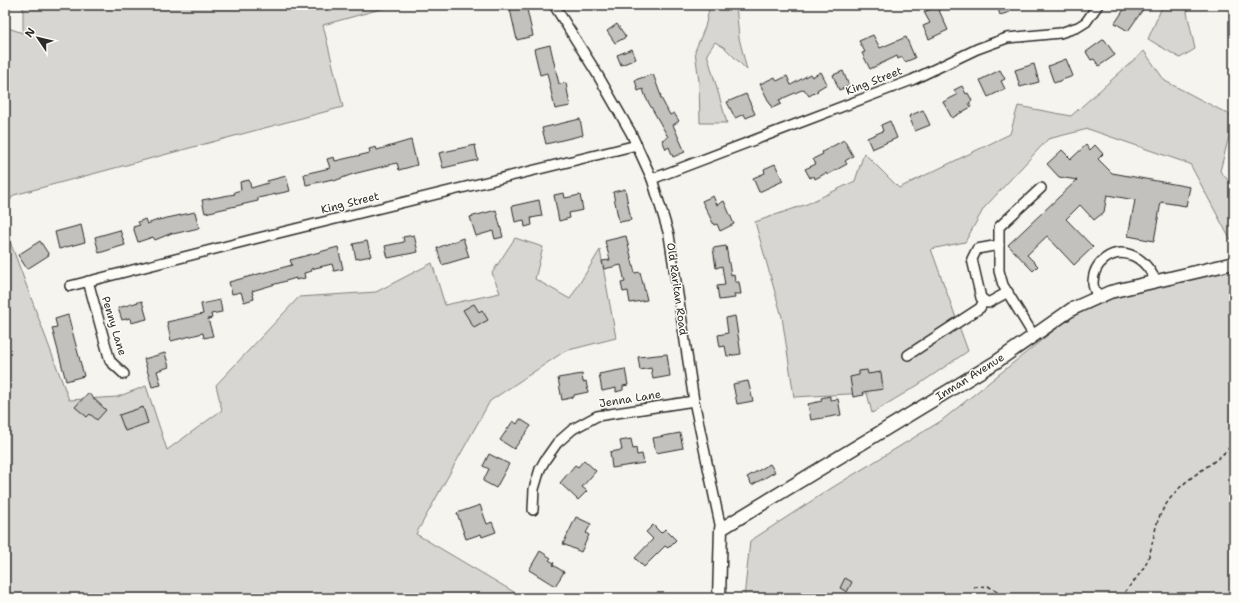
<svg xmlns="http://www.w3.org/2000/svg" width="1239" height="603" viewBox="0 0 1239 603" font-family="'Shantell Sans',sans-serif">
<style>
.green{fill:#d7d6d2;stroke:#81807e}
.building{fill:#c2c1be;stroke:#2b2b2b}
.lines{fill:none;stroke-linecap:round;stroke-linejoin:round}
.minor-casing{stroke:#2b2b2b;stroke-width:12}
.major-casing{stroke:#2b2b2b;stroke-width:15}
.path{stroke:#2b2b2b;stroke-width:1.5;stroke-dasharray:4 3;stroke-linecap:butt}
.minor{stroke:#fdfcf7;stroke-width:9}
.major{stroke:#fdfcf7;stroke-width:12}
.labels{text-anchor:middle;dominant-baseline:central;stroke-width:3;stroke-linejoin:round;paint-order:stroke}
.street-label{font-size:11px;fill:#2b2b2b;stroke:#fdfcf7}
</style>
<rect width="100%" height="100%" fill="#f5f4ef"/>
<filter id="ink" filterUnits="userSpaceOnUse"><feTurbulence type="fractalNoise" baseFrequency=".025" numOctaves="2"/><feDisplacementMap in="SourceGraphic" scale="8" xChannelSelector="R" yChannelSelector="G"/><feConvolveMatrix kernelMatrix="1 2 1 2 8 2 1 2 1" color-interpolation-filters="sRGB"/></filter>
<g filter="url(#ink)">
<!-- green -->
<g class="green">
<polygon points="23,5 108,5 112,6 112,5 395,5 323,25 343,107 14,195 5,207 5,27 23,33"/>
<polygon points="710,5 736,5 739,38 747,70 725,48 715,42 707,54 727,123 700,123 699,82 695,51 705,27"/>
<polygon points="1163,5 1189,5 1187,12 1195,49 1180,58 1148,39"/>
<polygon points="1144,51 1165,81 1234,117 1220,171 1234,187 1234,238 1230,239 1190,164 1088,129 1048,139 984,208 965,242 931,249 968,351 918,385 872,413 867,393 794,397 782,317 755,222 807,204 855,181 864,153 899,188 1010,134 1018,106 1071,116"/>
<polygon points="5,228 69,400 117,397 146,386 167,450 222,410 216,385 299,297 376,292 432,263 445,305 500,293 492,273 515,238 543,247 535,279 570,299 600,250 616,338 565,351 490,401 416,534 524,598 5,598"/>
<polygon points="1234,268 1234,598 744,598 750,541 830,489 941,421 1069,318 1113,298"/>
</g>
<!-- building -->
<g class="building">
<polygon points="509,5 526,5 533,36 517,40"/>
<polygon points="997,5 1008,5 1010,12 1000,15"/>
<polygon points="1127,5 1139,5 1144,8 1128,31 1115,23"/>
<polygon points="937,6 948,30 929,39 923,26 930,23 924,12"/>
<polygon points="617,24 626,37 615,43 607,31"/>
<polygon points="873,35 880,48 906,37 915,58 905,62 902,57 898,59 897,56 870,69 862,53 865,52 859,41"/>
<polygon points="1104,39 1115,55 1099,66 1094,59 1091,60 1086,52"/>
<polygon points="550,45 559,84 566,83 570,106 555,109 547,73 540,75 534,49"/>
<polygon points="632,49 636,59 621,65 617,55"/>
<polygon points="1066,59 1073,76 1054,83 1048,66"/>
<polygon points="1034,64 1039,82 1020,87 1015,70"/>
<polygon points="1000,70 1005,79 1001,81 1005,89 988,97 980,80"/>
<polygon points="843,71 849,86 839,90 833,75"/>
<polygon points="821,72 827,84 817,90 818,91 809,96 804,89 779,100 781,104 772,108 760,84 775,77 777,81 787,76 791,85 810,74 812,77"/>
<polygon points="653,74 661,96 660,96 670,115 674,113 679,121 673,125 685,152 673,157 669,147 666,149 662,140 668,137 646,98 643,89 638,91 635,80"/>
<polygon points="962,86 966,94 968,93 972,101 969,103 971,107 952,118 943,102 957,95 954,90"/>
<polygon points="746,94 755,114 746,118 744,114 735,118 727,102"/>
<polygon points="923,110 930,125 915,131 909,116"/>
<polygon points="580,119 583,135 546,144 542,128"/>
<polygon points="890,121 897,138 872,149 867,138 883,131 881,125"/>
<polygon points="411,140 417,165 399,170 397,163 353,174 334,181 333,179 306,185 304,174 330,168 327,159 334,157 335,161 370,153 369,149 376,147 377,150"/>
<polygon points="844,140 853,156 845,161 847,164 827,175 826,173 815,179 814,176 810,178 805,169 816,164 813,159 823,154 822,152"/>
<polygon points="475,145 478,160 443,168 439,153"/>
<polygon points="1086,145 1090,150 1095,145 1103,154 1098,159 1112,173 1190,187 1186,206 1161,202 1154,241 1128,236 1135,200 1107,195 1104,212 1094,220 1080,205 1066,219 1093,247 1074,265 1047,236 1027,255 1038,266 1033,271 1008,245 1077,180 1059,177 1047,164 1062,150 1071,159"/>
<polygon points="775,164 783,181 759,192 753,178 765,173 764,169"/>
<polygon points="286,176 290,191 258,198 258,201 205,213 202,200 235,194 234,192 241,190 240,182 249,180 251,188 268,183 267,181"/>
<polygon points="625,189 631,220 619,222 613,192"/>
<polygon points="564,193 565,198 580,195 583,210 569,213 570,218 559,221 554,195"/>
<polygon points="713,196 717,205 724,201 734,224 720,231 717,224 714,225 702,201"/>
<polygon points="539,200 542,216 531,218 532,225 525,227 524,220 515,222 512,206"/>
<polygon points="496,210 503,237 495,239 493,231 476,236 470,217"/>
<polygon points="195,212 199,228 173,234 172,233 155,240 153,237 138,242 133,227 140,225 138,222 145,219 147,224 158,220"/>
<polygon points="81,225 85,242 59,249 55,232"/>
<polygon points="120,230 125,245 99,253 95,237"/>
<polygon points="414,235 418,252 388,258 385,246 404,242 403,237"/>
<polygon points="626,236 635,273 640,272 647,300 630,303 628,291 623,292 621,283 625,282 621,265 604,269 602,261 610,260 605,241"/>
<polygon points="463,238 469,257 442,265 437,248"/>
<polygon points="40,241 49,255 27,269 18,255"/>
<polygon points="367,241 371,256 356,259 353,244"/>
<polygon points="726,246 731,275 734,274 735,282 739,282 741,294 734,294 735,298 719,300 717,286 725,285 722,266 716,268 713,248"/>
<polygon points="338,247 343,269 334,271 332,264 311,269 312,271 304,273 305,278 296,280 296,278 252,291 254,299 244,302 241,292 232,294 229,282 292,265 290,260"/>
<polygon points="220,300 222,312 211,314 212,318 208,319 213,336 204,338 203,333 171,341 167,322 203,314 201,304"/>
<polygon points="142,301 147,319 131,323 130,318 122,320 118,308"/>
<polygon points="474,304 479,312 482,310 488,320 474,328 463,310"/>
<polygon points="68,315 84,376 66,381 52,328 57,327 55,319"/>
<polygon points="735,316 741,354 727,356 725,346 720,347 718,335 728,333 726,318"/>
<polygon points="165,353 169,367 157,371 161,385 152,387 144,359"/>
<polygon points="667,354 670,376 653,379 651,368 640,370 638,357"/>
<polygon points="625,369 628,385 623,386 623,390 616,392 616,388 602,391 599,374"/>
<polygon points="867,370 868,374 881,372 883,389 863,392 864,395 853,397 850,377 859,375 859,371"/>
<polygon points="582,374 583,382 586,381 588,392 574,395 574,397 562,400 558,378"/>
<polygon points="748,381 753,401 737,404 733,384"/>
<polygon points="88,393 106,410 97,420 90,414 87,417 75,407"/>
<polygon points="830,396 830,400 838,399 841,415 811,420 808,404 822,401 821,398"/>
<polygon points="143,407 148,423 125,431 119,415"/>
<polygon points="520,419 531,426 514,449 500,440 513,421 517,424"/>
<polygon points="680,433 683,448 656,453 653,438"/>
<polygon points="631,439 633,449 636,448 637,455 642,454 644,463 612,468 610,452 622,450 620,441"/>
<polygon points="489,454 509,464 496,488 483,481 489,469 483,466"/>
<polygon points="584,460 596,471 582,487 587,491 578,500 560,483 575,465 578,467"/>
<polygon points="770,464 775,472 752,485 747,477"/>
<polygon points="480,505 487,524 492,522 496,532 482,537 481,534 466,539 457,513"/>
<polygon points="576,517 591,524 586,533 589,535 581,552 563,544"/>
<polygon points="653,525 661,533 665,529 676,540 668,548 665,546 644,567 635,558 653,539 646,532"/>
<polygon points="540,551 551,558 549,560 554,563 553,565 564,572 555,586 529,570"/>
<polygon points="845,578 852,582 847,592 840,588"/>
</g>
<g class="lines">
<!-- minor casing -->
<g class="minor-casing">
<g id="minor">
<polyline points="554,5 596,72 631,133 652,179 669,235 694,401 721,529"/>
<polyline points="652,179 912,80 977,49 1007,38 1060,33 1078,27 1086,22 1098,5"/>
<polyline points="999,245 977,249 972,259 981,298 988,303 1008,292"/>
<polyline points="88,281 110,361 124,374"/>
<polyline points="70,286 254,239 637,145"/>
<path d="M1098 298C1096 293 1093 288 1093 283 1093 263 1112 248 1131 255 1143 259 1151 271 1156 281"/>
<polyline points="1034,336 1003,285 999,271 999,227 1041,188"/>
<polyline points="908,355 980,308 984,301"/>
<polyline points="533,510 534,489 540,469 545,460 557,443 573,429 597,416 694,401"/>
</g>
</g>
<!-- major casing -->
<g class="major-casing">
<polyline id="major" points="719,598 721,529 996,362 1072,309 1110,292 1234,263"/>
</g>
<!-- path -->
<g class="path">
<polyline points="974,587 988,586 1001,594 1004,598"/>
<path d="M1120 598C1129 586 1141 575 1147 561 1151 552 1152 542 1155 532 1157 518 1165 504 1174 494 1191 473 1218 464 1234 442"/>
</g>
<!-- minor -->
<use href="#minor" class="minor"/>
<!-- major -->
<use href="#major" class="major"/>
</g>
</g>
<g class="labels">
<!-- street labels -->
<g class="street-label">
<text transform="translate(874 81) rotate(-21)">King Street</text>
<text transform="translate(350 203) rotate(-14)">King Street</text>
<text transform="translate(677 289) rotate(82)">Old Raritan Road</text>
<text transform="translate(114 326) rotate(73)">Penny Lane</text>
<text transform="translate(970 377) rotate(-32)">Inman Avenue</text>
<text transform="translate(630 399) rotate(-9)">Jenna Lane</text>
</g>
</g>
<!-- margin -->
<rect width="1239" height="603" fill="none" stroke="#fdfcf7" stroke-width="20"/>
<rect x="10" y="10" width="1219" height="583" fill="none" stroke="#2b2b2b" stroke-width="1.5" filter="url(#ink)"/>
<!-- north arrow -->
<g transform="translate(38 38) rotate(305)" stroke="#fdfcf7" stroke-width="3" paint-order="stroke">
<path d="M0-3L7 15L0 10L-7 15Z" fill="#2b2b2b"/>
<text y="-6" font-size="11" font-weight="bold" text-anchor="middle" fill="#2b2b2b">N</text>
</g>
</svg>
